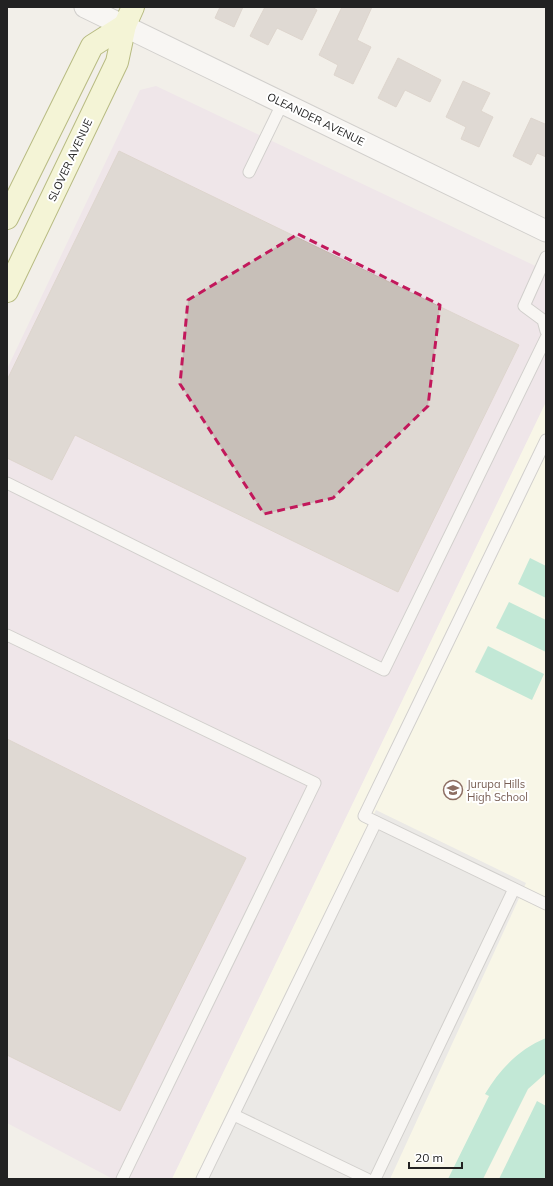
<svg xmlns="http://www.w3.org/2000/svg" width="553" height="1186" viewBox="0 0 553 1186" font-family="Mulish,sans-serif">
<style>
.industrial{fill:#ebdbe8}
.education{fill:#ffffe5}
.pitch{fill:#88e0be}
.parking{fill:#e2e2e2}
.building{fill:#c7bfb8;stroke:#c4b6ab}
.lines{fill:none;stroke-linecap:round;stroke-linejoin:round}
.service-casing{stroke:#a9a9a9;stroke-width:13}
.minor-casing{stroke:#a9a9a9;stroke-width:23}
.secondary-casing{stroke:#707d05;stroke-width:24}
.service{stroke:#fff;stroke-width:11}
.minor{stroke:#fff;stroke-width:21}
.secondary{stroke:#f7fabf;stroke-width:22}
.marked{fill:none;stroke:#c2185b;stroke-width:3;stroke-dasharray:8 5;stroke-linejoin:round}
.labels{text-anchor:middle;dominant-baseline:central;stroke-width:4;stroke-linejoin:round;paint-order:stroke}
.street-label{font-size:11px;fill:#222;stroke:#fff}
.education-label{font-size:11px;fill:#785e54;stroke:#fff;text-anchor:start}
</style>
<rect width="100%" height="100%" fill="#f2efe9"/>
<!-- industrial -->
<polygon class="industrial" points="156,86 546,271 546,402 172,1179 113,1179 7,1123 7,369 140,90"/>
<!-- education -->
<polygon class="education" points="546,402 546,1179 172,1179"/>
<!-- pitch -->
<g class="pitch">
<polygon points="530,558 546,566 546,598 518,584"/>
<polygon points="509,602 546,620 546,652 496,628"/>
<polygon points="488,646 544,674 532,700 475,672"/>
<path d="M546 1038V1073L528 1089 483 1179H448L489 1096 485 1094C500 1069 519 1049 546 1038Z"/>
<polygon points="537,1101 546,1106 546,1179 499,1179"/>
</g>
<!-- parking -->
<polygon class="parking" points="376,810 526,883 390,1179 195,1179"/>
<!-- building -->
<g class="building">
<polygon points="220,7 243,7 234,27 215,18"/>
<polygon points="265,7 312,7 317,10 302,40 277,28 268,45 250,36"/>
<polygon points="342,7 372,7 357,40 371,47 353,84 334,75 338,65 319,55"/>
<polygon points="398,58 441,80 430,102 405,90 396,107 378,98"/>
<polygon points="463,81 490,93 481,111 493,117 479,147 461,139 466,127 446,117"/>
<polygon points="531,118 545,124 546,123 546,157 537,153 531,165 513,156"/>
<polygon points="119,151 519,345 398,592 75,435 52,480 7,458 7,380"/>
<polygon points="7,739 246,858 120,1111 7,1055"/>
</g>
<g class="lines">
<!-- service casing -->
<g class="service-casing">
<g id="service">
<polyline points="249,172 283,102"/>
<polyline points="546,257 524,306 543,320 546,331"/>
<polyline points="546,440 364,816 546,904"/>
<polyline points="7,483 384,670 546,338"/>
<polyline points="7,635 315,783 122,1179"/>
<polyline points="234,1115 367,1179"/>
<polyline points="202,1179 376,822"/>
<polyline points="375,1179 514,889"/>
</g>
</g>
<!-- minor casing -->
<g class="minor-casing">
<polyline id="minor" points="85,7 546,231"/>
</g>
<!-- secondary casing -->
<g class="secondary-casing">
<g id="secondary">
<polyline points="7,218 92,46 125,25"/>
<polyline points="7,291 117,62 125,25 133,7"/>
</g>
</g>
<!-- service -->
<use href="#service" class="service"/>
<!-- minor -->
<use href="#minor" class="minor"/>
<!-- secondary -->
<use href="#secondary" class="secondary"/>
</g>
<!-- marked area -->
<path d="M0 0H553V1186H0ZM298 234 440 305 428 406 333 498 264 514 180 384 188 300Z" fill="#f2efe9" fill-opacity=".55" fill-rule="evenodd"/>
<path class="marked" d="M298 234 440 305 428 406 333 498 264 514 180 384 188 300Z"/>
<!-- icons -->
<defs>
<g id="school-ring" transform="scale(1)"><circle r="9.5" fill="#fff" stroke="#8d6e63" stroke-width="1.5"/><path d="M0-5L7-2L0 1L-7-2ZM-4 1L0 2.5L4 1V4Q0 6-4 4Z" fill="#8d6e63"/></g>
</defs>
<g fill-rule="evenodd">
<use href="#school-ring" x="453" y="790"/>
</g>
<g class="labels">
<!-- street labels -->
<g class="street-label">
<text transform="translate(316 119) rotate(26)">OLEANDER AVENUE</text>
<text transform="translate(70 160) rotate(-65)">SLOVER AVENUE</text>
</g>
<!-- education labels -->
<g class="education-label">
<text x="467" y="784">Jurupa Hills<tspan x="467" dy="13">High School</tspan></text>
</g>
</g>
<!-- border -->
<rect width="553" height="1186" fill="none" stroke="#222222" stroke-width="16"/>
<!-- scale -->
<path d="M409 1162v6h53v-6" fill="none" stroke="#222222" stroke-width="2"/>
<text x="415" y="1162" font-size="12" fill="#222222" stroke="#ffffff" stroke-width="3" paint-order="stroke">20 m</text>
</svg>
